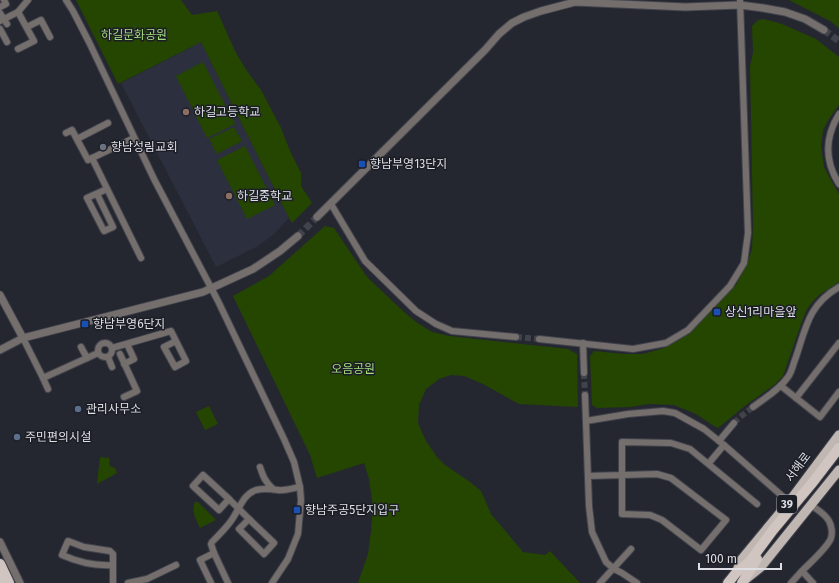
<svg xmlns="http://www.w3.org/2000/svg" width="839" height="583" viewBox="0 0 839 583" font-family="'Fira Sans','Noto Sans KR',sans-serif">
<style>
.built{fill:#2c2f3e}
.green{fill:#244600}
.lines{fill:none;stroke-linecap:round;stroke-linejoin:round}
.minor-tunnel{stroke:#41434b;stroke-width:6;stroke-dasharray:6 3;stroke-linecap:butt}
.tertiary-tunnel{stroke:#41434b;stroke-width:7;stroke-dasharray:7 3.5;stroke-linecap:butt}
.minor-casing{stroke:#43444d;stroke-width:8}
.tertiary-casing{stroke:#43444d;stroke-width:9}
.primary-casing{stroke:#43444d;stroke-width:11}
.trunk-casing{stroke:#43444d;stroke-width:12}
.minor{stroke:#746f6d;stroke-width:6}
.tertiary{stroke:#746f6d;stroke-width:7}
.primary{stroke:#c1b7b2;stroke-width:9}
.trunk{stroke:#d0c5c0;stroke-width:10}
.education-dot{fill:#8d6e63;stroke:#1c1e26;stroke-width:1.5}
.worship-dot{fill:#6b7280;stroke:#1c1e26;stroke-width:1.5}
.transit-dot{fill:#1a4fb4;stroke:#1c1e26;stroke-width:1.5}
.service-dot{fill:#5c6f8a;stroke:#1c1e26;stroke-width:1.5}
.labels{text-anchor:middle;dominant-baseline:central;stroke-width:3;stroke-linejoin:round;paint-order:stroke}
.shield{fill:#1c1e26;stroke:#a4a5ac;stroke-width:1}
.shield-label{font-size:11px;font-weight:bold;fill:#dedfe5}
.park-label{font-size:12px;fill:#a4da7d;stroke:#1c1e26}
.poi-label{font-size:12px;fill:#dedfe5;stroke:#1c1e26;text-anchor:start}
.street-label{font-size:12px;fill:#dedfe5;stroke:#1c1e26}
</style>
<rect width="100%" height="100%" fill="#252730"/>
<!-- built -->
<polygon class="built" points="201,42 289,218 274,234 258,246 216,267 121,83"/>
<!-- green -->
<g class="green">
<polygon points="76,0 181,0 192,15 217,11 236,53 247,71 261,90 281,128 290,151 301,173 301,186 312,203 292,223 289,218 201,42 118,84"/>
<polygon points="789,0 839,0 839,28 830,21"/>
<polygon points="764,19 782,24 816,39 839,57 839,105 829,119 823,130 821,146 824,167 832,182 839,194 839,282 819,295 815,299 807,309 802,321 783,376 774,385 746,405 718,428 714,426 696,414 674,405 649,404 630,407 597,408 592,405 590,356 594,351 624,354 643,354 664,348 687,334 736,285 747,264 752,249 753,225 750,66 753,52 752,26 758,20"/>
<polygon points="203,62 235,124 207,138 176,76"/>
<polygon points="234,127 242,141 217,154 209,139"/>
<polygon points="245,146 275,205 247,219 217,160"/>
<polygon points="325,226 334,228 367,277 404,312 416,322 432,332 449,336 568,349 577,354 578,407 519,404 483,384 464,376 451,375 439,379 426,389 419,405 418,423 426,441 437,457 445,465 470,482 481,491 491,514 523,552 545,555 550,551 580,583 358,583 368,554 371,531 373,507 369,479 364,463 317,478 310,455 233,296 269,276"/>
<polygon points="209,406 218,424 205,430 196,412"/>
<polygon points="100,457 109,458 110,460 109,463 110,466 115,468 117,473 97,484"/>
<path d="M195 502H198L216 520 200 528C196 519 191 512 195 502Z"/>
</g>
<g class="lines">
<!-- minor-tunnel -->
<g class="minor-tunnel">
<polyline points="516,337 539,339"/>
<polyline points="584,373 585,395"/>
<polyline points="734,423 740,417 753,407"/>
</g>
<!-- tertiary-tunnel -->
<g class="tertiary-tunnel">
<polyline points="824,30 839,41"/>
<polyline points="298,236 317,217"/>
</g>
<!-- minor casing -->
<g class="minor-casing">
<g id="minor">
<polyline points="66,0 73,11 89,42 154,179 218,301 284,439 294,462 300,487 301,500 298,534 288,559 272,583"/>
<polyline points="0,7 6,4 4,0"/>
<polyline points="0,13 7,24"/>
<polyline points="0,21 18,12 28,0"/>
<polyline points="27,27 41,20 50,37"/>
<polyline points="0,29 7,42"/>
<polyline points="18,49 34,41 18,12"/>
<path d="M839 114C825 137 824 160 839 184"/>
<polyline points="66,133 72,130 88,160 134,138"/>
<polyline points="77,139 108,123"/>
<polyline points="92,158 141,258"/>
<polyline points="97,194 113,227 104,231 87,198 107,189"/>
<polyline points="331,204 365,261 416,311 436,324 452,331 516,337"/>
<polyline points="23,338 43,378 98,353"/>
<polyline points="539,339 633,349 666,343 688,330 730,286 744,263 748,233 740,0"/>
<circle cx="105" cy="350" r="7"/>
<polyline points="583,343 584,373"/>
<polyline points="81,347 87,358"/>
<polyline points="112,348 171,331 186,361 175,367 164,347 176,341"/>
<polyline points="120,354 137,391 124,397"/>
<polyline points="108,357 112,367"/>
<polyline points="124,364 134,359 127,344"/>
<polyline points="43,378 48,389"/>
<polyline points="781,386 820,417 839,392"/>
<polyline points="585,395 589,506 592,532 606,562 614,569 622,573 637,583"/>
<polyline points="796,398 839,343"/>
<path d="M753 407C765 398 779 390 788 377 792 372 793 364 796 357 806 327 809 304 839 287"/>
<polyline points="586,421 628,414 663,411 675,413 704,429 724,445 789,502"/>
<polyline points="719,441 734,423"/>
<polyline points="709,463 724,445"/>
<path d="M260 467C263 476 265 482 273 489"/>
<polygon points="203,475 229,499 219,510 193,486"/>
<polyline points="588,476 657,474 671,478 726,520 701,550 662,520 650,515 622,514 622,442 671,443 690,449 757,504"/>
<polyline points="229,499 249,519"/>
<polygon points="249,519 274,543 264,554 239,529"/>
<path d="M214 553 211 544 212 542C219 535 226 528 231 521 239 510 243 494 256 490 264 488 271 489 278 490 285 491 293 488 300 487"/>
<path d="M112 565C95 566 78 562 62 555L68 541 84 547 110 551 113 554V583"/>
<path d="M802 571C810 563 828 547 831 538 833 531 831 522 826 517 822 512 816 509 811 505"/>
<polyline points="128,583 147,579 176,565"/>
<polyline points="211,583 200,560 214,553 228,583"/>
<polyline points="600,583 631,549"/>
<polyline points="791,583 802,571 813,583"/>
</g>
</g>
<!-- tertiary casing -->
<g class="tertiary-casing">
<g id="tertiary">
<polyline points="317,217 485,50 499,34 512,23 524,17 541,11 575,2 685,7 740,5 763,8 785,12 805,19 824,30"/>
<polyline points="0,295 23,338"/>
<polyline points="0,350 23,338 203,292 253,269 280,251 298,236"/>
<polyline points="0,542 20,583"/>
</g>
</g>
<!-- primary casing -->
<g class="primary-casing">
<g id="primary">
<polyline points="736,573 741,560 789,502 839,435"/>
<polyline points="746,579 761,567 839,470"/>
</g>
</g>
<!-- trunk casing -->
<g class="trunk-casing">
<g id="trunk">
<polyline points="0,564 9,583"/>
<polyline points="0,581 1,583"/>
<polyline points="728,583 736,573 750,561 773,530 813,482 839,448"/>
<polyline points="742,583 757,559"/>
</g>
</g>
<!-- minor -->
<use href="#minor" class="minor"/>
<!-- tertiary -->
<use href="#tertiary" class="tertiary"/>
<!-- primary -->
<use href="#primary" class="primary"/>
<!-- trunk -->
<use href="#trunk" class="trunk"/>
</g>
<!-- markers -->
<g class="education-dot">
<circle cx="186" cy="112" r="4"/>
<circle cx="229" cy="196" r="4"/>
</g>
<circle class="worship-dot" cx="103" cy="147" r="4"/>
<g class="transit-dot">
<rect x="358" y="160" width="8" height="8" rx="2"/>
<rect x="713" y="308" width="8" height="8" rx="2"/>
<rect x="81" y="320" width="8" height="8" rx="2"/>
<rect x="293" y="506" width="8" height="8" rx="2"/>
</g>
<g class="service-dot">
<circle cx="78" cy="409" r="4"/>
<circle cx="17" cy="437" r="4"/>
</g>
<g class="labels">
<!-- shield labels -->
<rect class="shield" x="777" y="495" width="20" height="18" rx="3"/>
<g class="shield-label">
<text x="787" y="504">39</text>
</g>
<!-- park labels -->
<g class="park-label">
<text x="134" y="35">하길문화공원</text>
<text x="353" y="369">오음공원</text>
</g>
<!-- poi labels -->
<g class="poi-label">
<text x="194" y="112">하길고등학교</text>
<text x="111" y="147">향남성림교회</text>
<text x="370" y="164">향남부영13단지</text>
<text x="237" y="196">하길중학교</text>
<text x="725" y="312">상신1리마을앞</text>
<text x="93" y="324">향남부영6단지</text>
<text x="86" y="409">관리사무소</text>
<text x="25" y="437">주민편의시설</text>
<text x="305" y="510">향남주공5단지입구</text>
</g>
<!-- street labels -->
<g class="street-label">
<text transform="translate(798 467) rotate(-53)">서해로</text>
</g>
</g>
<!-- scale -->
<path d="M699 563v6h82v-6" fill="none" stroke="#dedfe5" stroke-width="2"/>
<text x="705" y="563" font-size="12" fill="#dedfe5" stroke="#1c1e26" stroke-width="3" paint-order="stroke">100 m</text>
</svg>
